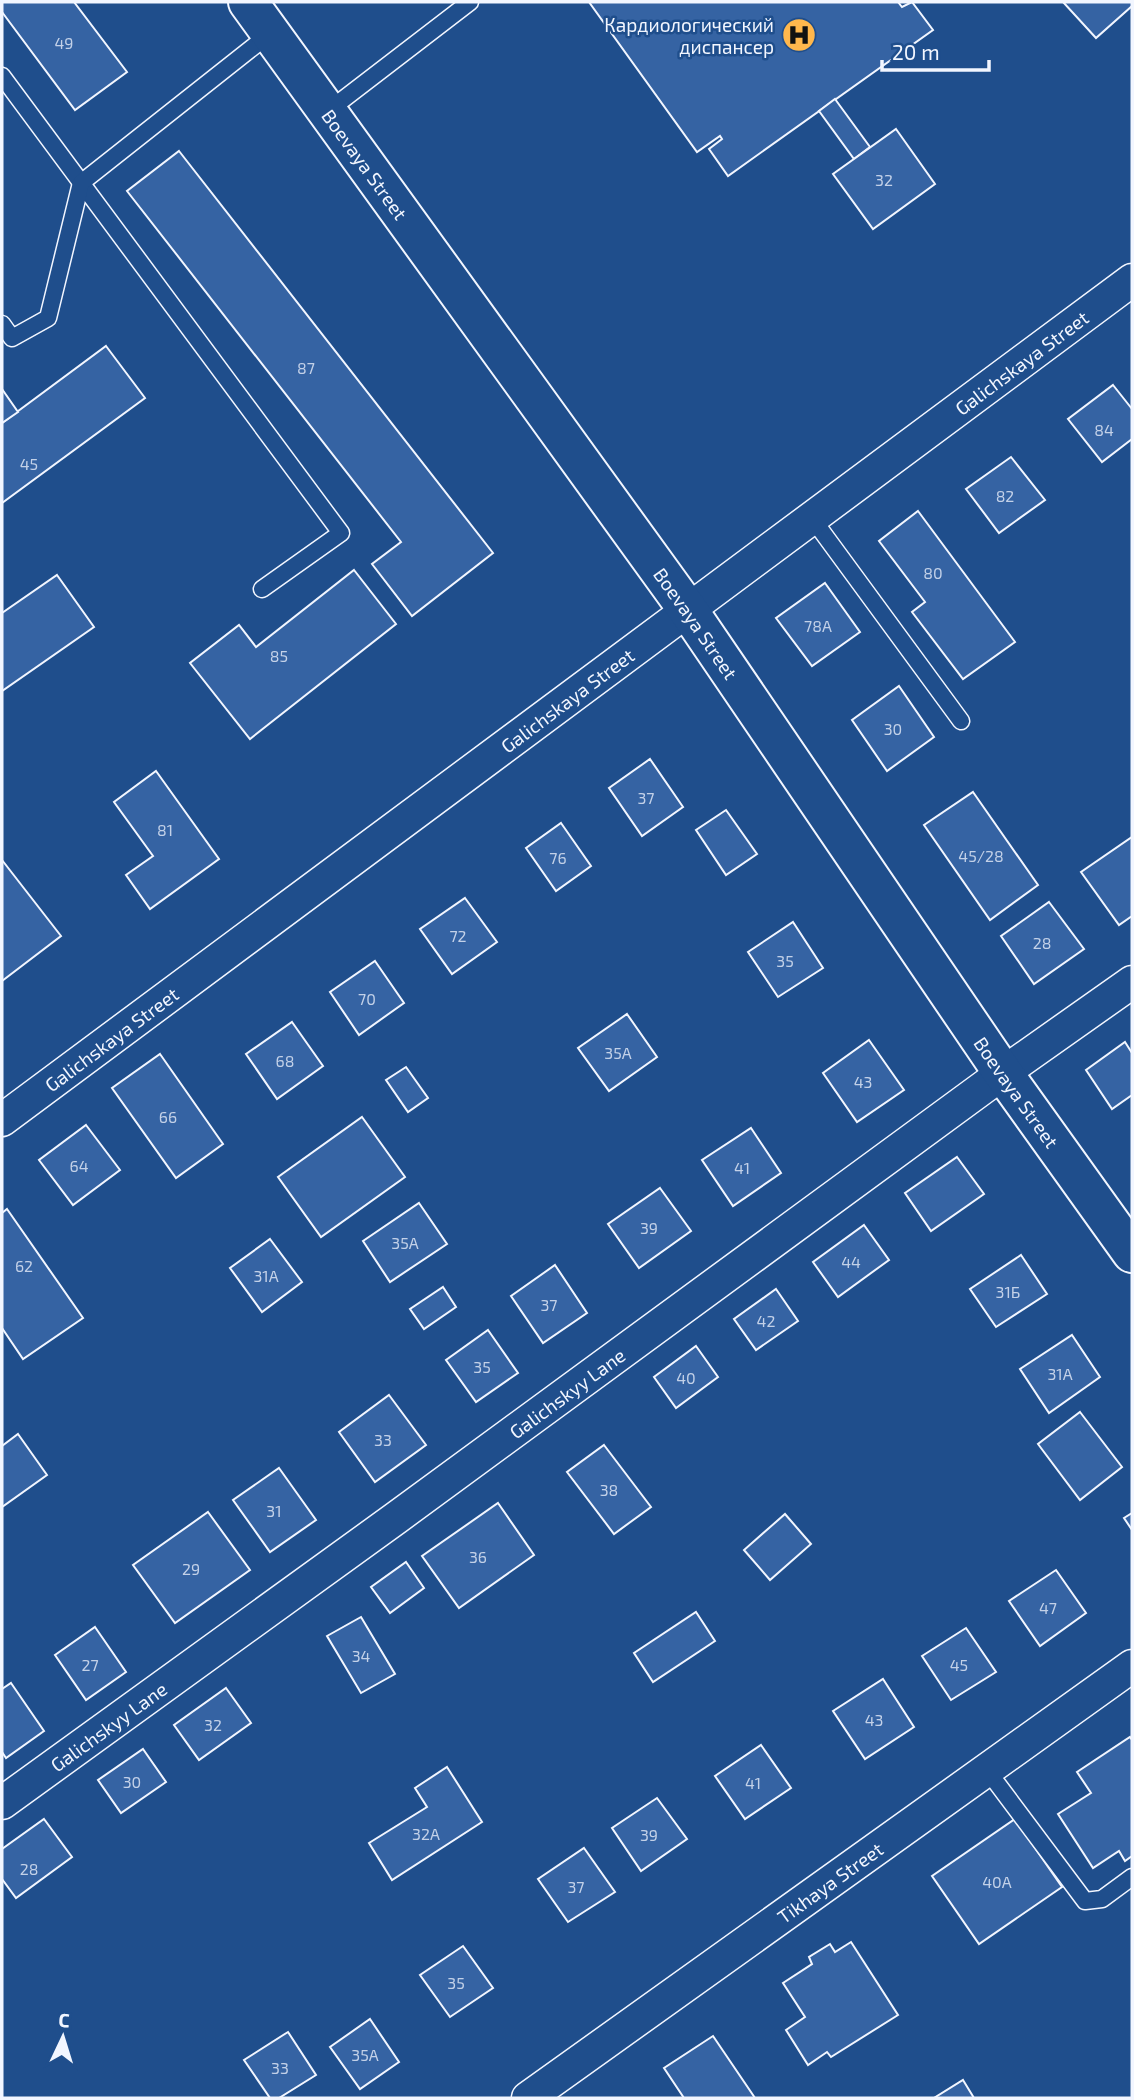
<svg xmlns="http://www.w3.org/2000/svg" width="1134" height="2100" viewBox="0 0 1134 2100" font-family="'Exo 2',sans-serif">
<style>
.building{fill:#3563a3;stroke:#f2f6ff;stroke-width:2}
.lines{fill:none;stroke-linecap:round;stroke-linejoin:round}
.lane-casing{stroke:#f2f6ff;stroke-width:19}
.street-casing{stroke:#f2f6ff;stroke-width:35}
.secondary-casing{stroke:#f2f6ff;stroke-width:42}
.lane{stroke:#1f4e8c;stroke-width:16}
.street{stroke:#1f4e8c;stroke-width:32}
.secondary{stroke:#1f4e8c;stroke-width:38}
.labels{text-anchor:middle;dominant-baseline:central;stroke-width:5;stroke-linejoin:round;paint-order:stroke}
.number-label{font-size:16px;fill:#c3d1e8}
.poi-label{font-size:19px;fill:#f2f6ff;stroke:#1f4e8c;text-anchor:end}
.street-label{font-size:19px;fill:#f2f6ff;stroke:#1f4e8c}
</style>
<rect width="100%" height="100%" fill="#1f4e8c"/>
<!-- building -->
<g class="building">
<polygon points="2,2 74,2 127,72 75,110 2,12"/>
<polygon points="589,2 898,2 902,7 912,2 933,30 728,176 709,149 722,139 720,136 697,152"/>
<polygon points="1063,2 1132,2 1132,6 1096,38"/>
<polygon points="835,99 870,147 854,159 819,111"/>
<polygon points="896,129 935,184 873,229 833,174"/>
<polygon points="179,151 493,553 412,616 372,564 401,542 127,191"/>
<polygon points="106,346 145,398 2,503 2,423"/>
<polygon points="1113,385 1132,409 1132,439 1102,462 1068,419"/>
<polygon points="2,389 18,412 2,423"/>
<polygon points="1011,457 1045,500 999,533 966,489"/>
<polygon points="918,511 1015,642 963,679 912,612 925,602 879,541"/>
<polygon points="354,570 396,624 250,739 190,663 239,625 256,647"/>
<polygon points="57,575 94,627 2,691 2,613"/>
<polygon points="825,583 860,632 812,666 776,618"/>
<polygon points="899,686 934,737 887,771 852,720"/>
<polygon points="650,759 683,807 642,836 609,788"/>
<polygon points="156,771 219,859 150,909 126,875 153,856 114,802"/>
<polygon points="973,792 1038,885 990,920 924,825"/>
<polygon points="726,810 757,854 726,875 696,830"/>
<polygon points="561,823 591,866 556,891 526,848"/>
<polygon points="1132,837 1132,916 1119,925 1081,872"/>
<polygon points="2,860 61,936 2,981"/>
<polygon points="465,898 497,942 452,974 420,929"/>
<polygon points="1049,902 1084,949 1034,984 1001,936"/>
<polygon points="793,922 823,968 778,997 748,952"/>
<polygon points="375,961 404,1003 359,1035 330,992"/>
<polygon points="627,1014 657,1057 609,1091 578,1048"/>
<polygon points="292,1022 323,1066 277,1099 246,1054"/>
<polygon points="869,1040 904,1090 857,1122 823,1073"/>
<polygon points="1125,1042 1132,1053 1132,1095 1112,1109 1086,1070"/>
<polygon points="160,1054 223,1144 176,1178 112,1088"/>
<polygon points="406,1067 428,1098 408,1112 386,1080"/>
<polygon points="362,1117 405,1177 321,1237 278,1177"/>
<polygon points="86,1125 120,1170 73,1205 39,1160"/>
<polygon points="751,1128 781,1173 733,1206 702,1160"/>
<polygon points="957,1157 984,1194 931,1231 905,1193"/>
<polygon points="660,1188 691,1231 639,1268 608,1224"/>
<polygon points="419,1203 447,1244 390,1282 363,1241"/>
<polygon points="7,1209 83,1318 23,1359 2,1328 2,1213"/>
<polygon points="864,1225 889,1260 838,1297 813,1262"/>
<polygon points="270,1239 302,1282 262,1312 230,1268"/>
<polygon points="1021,1255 1047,1294 996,1327 970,1289"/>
<polygon points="555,1265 587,1313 543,1343 511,1296"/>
<polygon points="443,1287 456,1307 424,1329 410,1309"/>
<polygon points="776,1289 798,1321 756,1350 734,1319"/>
<polygon points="488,1330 518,1373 476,1402 446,1360"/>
<polygon points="1072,1335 1100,1377 1049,1413 1020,1369"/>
<polygon points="696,1346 718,1377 676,1408 654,1377"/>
<polygon points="389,1395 426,1445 375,1482 339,1432"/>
<polygon points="1080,1412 1122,1467 1080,1500 1038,1444"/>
<polygon points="18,1434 47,1475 2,1507 2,1446"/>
<polygon points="604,1445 651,1507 614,1534 567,1472"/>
<polygon points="279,1468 316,1520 270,1552 233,1500"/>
<polygon points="498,1503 534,1555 459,1608 422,1556"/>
<polygon points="208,1512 250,1570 175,1623 133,1565"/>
<polygon points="1132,1513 1132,1530 1124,1518"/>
<polygon points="785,1514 811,1544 770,1580 744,1550"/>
<polygon points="406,1562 424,1588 390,1613 371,1587"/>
<polygon points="1056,1570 1086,1613 1040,1646 1009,1601"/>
<polygon points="696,1612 715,1641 653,1682 634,1653"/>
<polygon points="361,1617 395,1674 361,1693 327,1636"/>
<polygon points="95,1627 126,1672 86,1700 55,1655"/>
<polygon points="966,1628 996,1672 951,1700 922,1656"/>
<polygon points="883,1679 914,1727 865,1759 833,1711"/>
<polygon points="11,1683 44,1731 6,1758 2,1752 2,1689"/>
<polygon points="226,1688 251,1723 199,1760 174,1725"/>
<polygon points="1130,1737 1132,1740 1132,1856 1125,1861 1119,1851 1093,1868 1058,1814 1091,1793 1077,1772"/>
<polygon points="761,1745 791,1788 745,1819 715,1776"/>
<polygon points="143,1749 166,1782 121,1813 98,1780"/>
<polygon points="447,1767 482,1822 392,1880 369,1843 427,1807 415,1788"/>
<polygon points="657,1798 687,1839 641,1871 612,1828"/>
<polygon points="44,1819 72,1857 16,1898 2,1879 2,1849"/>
<polygon points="1015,1819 1062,1887 979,1944 932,1876"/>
<polygon points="584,1848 615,1892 568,1922 538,1879"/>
<polygon points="851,1942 898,2015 831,2057 827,2052 808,2065 786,2030 805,2017 783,1983 812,1964 809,1957 830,1944 835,1952"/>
<polygon points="463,1946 493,1988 450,2017 420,1975"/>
<polygon points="370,2019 399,2062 360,2089 330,2047"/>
<polygon points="288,2032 316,2075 279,2098 270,2098 244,2060"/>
<polygon points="713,2036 755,2098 684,2098 664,2068"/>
<polygon points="963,2080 974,2098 934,2098"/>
</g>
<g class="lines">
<!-- lane casing -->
<g class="lane-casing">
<g id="lane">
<polyline points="2,76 341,533 262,589"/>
<polyline points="328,111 470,2"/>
<polyline points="2,324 12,338 48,318 81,183 272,32"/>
<polyline points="812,518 961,721"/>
<polyline points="987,1770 1085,1901 1102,1899 1132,1877"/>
</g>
</g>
<!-- street casing -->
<g class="street-casing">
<g id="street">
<path id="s1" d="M2 1120 1132 280"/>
<path id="s2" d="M2 1803 396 1518 1003 1073 1132 982"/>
<path id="s3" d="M528 2098 1132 1666"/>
</g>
</g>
<!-- secondary casing -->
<g class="secondary-casing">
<g id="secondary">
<path id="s4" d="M248 2 688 610 1003 1073 1132 1253"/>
</g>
</g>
<!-- lane -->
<use href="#lane" class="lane"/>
<!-- street -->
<use href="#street" class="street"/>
<!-- secondary -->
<use href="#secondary" class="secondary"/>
</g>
<!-- icons -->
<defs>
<g id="hospital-disc" transform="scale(1.75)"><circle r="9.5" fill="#ffb74d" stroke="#1f4e8c"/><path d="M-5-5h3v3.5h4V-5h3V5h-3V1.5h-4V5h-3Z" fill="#111"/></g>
</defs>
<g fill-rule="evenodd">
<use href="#hospital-disc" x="799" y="35"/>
</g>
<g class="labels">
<!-- number labels -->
<g class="number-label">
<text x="64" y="42">49</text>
<text x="884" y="179">32</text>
<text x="306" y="367">87</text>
<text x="1104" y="429">84</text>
<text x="29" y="463">45</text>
<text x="1005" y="495">82</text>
<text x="933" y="572">80</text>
<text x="818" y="625">78А</text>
<text x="279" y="655">85</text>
<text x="893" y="728">30</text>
<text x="646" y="797">37</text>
<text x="165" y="829">81</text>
<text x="981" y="855">45/28</text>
<text x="558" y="857">76</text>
<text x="458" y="935">72</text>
<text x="1042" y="942">28</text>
<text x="785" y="960">35</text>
<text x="367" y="998">70</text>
<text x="618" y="1052">35А</text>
<text x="285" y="1060">68</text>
<text x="863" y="1081">43</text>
<text x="168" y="1116">66</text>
<text x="79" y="1165">64</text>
<text x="742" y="1167">41</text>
<text x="649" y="1227">39</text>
<text x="405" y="1242">35А</text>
<text x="851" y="1261">44</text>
<text x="24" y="1265">62</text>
<text x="266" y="1275">31А</text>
<text x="1008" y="1291">31Б</text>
<text x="549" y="1304">37</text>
<text x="766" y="1320">42</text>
<text x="482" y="1366">35</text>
<text x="1060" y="1373">31А</text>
<text x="686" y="1377">40</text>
<text x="383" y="1439">33</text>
<text x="609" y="1489">38</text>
<text x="274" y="1510">31</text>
<text x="478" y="1556">36</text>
<text x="191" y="1568">29</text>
<text x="1048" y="1607">47</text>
<text x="361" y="1655">34</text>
<text x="90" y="1664">27</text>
<text x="959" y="1664">45</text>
<text x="874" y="1719">43</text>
<text x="213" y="1724">32</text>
<text x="132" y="1781">30</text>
<text x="753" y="1782">41</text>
<text x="426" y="1833">32А</text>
<text x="649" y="1834">39</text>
<text x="29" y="1868">28</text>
<text x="997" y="1881">40А</text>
<text x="576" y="1886">37</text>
<text x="456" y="1982">35</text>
<text x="365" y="2054">35А</text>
<text x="280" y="2067">33</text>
</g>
<!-- poi labels -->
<g class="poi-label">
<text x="774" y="24">Кардиологический<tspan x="774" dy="22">диспансер</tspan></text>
</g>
<!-- street labels -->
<g class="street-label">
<text stroke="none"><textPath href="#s4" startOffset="200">Boevaya Street</textPath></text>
<text stroke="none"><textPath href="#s1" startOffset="1270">Galichskaya Street</textPath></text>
<text stroke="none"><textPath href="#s4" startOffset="766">Boevaya Street</textPath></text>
<text stroke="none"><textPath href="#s1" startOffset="704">Galichskaya Street</textPath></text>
<text stroke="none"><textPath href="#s1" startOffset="136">Galichskaya Street</textPath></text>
<text stroke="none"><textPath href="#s4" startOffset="1334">Boevaya Street</textPath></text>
<text stroke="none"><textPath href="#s2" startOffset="698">Galichskyy Lane</textPath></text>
<text stroke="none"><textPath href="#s2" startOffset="131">Galichskyy Lane</textPath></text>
<text stroke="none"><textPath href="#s3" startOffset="371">Tikhaya Street</textPath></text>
</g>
</g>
<!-- border -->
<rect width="1134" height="2100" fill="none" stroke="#f2f6ff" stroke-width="7"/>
<!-- north arrow -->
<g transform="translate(63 2037) rotate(4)" stroke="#1f4e8c" stroke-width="5" paint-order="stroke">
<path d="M0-5L12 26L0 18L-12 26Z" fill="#f2f6ff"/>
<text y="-10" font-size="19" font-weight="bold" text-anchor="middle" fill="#f2f6ff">С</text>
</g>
<!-- scale -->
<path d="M882 60v10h107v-10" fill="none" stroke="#f2f6ff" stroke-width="3.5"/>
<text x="892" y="60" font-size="21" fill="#f2f6ff" stroke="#1f4e8c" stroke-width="5" paint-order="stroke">20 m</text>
</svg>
